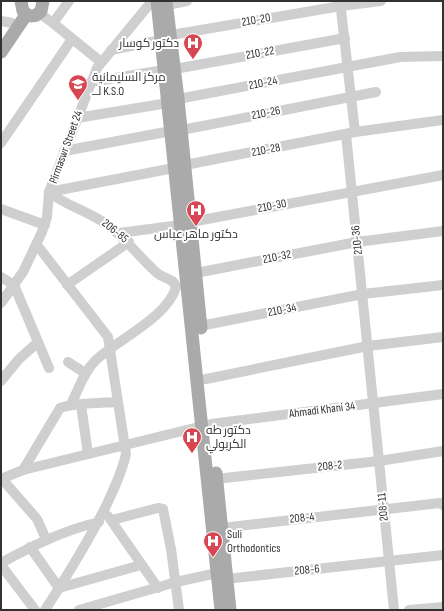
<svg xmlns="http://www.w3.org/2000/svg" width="444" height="611" viewBox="0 0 444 611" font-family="'Sofia Sans Condensed',Cairo,sans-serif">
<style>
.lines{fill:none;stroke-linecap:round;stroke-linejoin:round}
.minor{stroke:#cfcfcf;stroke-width:10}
.major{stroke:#aaa;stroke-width:13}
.labels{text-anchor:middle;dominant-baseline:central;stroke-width:4;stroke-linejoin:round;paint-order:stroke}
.street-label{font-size:12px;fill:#323232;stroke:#fff}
.poi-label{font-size:12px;fill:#323232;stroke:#fff;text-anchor:start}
</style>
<rect width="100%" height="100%" fill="#fff"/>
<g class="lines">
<!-- minor -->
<g class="minor">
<polyline points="340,1 355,132"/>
<polyline points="167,5 187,1"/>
<polyline points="39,13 53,23 101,62"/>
<polyline points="1,21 12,23"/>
<polyline points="53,23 69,1"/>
<polyline points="171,35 341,6 381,1"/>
<polyline points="111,50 161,40"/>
<polyline points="175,69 345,38"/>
<polyline points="91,82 164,70"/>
<polyline points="178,99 400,57 443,56"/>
<polyline points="77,118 168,103"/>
<polyline points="182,130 376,92"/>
<polyline points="346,134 394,610"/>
<polyline points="1,143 72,39"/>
<polyline points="64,151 171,131"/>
<polyline points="185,165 355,132 443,120"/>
<path d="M49 192C66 206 88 211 106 224 126 238 139 257 157 273 164 279 174 278 176 287 168 317 117 340 95 361 83 373 79 389 71 404"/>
<polyline points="49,192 174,168"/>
<polyline points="1,209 45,225"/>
<polyline points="191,222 443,175"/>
<polyline points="119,233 181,225"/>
<path d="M37 245 108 337 126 454C122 472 114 489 106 506 88 542 67 576 45 610"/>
<polyline points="196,273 357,242 443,231"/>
<polyline points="1,277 14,285 49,368"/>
<polyline points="67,285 129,242"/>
<polyline points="1,303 23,272 42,232 47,217 49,192 97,68 152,1"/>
<polyline points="200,326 363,294 443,285"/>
<polyline points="68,362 85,373"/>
<polyline points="206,379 368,346 443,337"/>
<polyline points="1,381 19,359 37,343"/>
<polyline points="81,405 88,454"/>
<path d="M23 470 60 408C74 403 101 403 117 402"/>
<polyline points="1,479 23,470 211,424 443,394"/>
<polyline points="2,479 37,519 46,539"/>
<polyline points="216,479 379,461 443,451"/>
<polyline points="108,516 158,588"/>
<polyline points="112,520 158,508 163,509 171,549 179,610"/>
<polyline points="221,528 440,503 443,505"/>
<polyline points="30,547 59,588 141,565"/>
<path d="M1 563C34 545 62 531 99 522"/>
<polyline points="1,565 35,610"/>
<polyline points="226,579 443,555"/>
<polyline points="79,610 176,582 217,573"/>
<polyline points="409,610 443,607"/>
</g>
<!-- major -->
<g class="major">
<path d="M21 1 23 11C29 18 36 17 41 11L43 1"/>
<polyline points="157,1 221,610"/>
<polyline points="166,1 178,99 201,328"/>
<polyline points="1,52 26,15"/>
<polyline points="216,473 230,610"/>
</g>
</g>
<!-- icons -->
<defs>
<g id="hospital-pin" transform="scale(1)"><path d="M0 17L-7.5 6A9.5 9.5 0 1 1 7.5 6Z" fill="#d84653" stroke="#fff"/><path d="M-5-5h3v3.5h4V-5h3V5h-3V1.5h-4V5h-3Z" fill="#fff"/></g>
<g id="university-pin" transform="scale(1)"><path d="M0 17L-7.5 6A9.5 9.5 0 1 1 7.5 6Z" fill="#d84653" stroke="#fff"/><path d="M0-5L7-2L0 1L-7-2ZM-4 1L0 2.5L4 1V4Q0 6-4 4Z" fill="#fff"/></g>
</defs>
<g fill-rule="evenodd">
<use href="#hospital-pin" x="193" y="43"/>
<use href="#university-pin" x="78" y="84"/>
<use href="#hospital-pin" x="196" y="210"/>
<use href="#hospital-pin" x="192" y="437"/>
<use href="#hospital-pin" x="213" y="541"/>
</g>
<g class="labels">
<!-- street labels -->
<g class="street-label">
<text transform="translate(256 20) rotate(-10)">210-20</text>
<text transform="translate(260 53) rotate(-10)">210-22</text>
<text transform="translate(263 83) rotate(-11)">210-24</text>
<text transform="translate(266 113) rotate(-11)">210-26</text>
<text transform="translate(66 147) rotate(-70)">Pirmaswr Street 24</text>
<text transform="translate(266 150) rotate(-11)">210-28</text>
<text transform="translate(272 206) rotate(-11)">210-30</text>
<text transform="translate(115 231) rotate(39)">206-85</text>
<text transform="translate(357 240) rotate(-96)">210-36</text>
<text transform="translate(277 257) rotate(-11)">210-32</text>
<text transform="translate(282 310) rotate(-11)">210-34</text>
<text transform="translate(322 410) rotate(-7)">Ahmadi Khani 34</text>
<text transform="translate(330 466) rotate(-6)">208-2</text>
<text transform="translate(383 507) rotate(-95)">208-11</text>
<text transform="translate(302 518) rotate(-6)">208-4</text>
<text transform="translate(307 570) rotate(-6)">208-6</text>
</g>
<!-- poi labels -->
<g class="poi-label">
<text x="179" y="43" text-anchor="end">دكتور كوسار</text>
<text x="92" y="77">مرکز السلیمانیة<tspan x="92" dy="14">لــ K.S.O</tspan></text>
<text x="196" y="234" text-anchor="middle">دكتور ماهر عباس</text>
<text x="206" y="430">دكتور طه<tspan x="206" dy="14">الكربولي</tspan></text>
<text x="227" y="534">Suli<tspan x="227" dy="14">Orthodontics</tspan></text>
</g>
</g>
<!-- border -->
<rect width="444" height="611" fill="none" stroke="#323232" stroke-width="4"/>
</svg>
